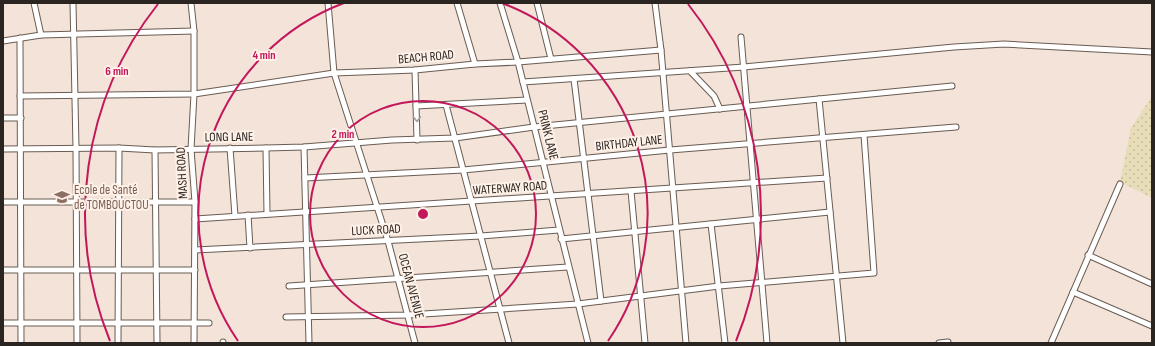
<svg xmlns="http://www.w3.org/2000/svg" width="1155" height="346" viewBox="0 0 1155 346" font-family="'Sofia Sans Condensed',sans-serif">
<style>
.sand{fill:url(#sand-dots)}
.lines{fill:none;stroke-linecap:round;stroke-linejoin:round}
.street-casing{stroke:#695c53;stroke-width:7}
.street{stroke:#fff;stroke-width:5}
.oneway{stroke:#a09d9c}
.ring{fill:none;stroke:#c2185b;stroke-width:2}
.labels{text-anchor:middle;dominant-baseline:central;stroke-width:4;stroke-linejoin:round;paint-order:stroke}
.street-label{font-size:13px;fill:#2b2522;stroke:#fef1e8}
.education-label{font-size:13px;fill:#785e54;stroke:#fef1e8;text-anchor:start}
.centre{fill:#c2185b;stroke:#fef1e8;stroke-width:2}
.ring-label{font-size:12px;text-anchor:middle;font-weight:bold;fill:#c2185b;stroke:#fef1e8;stroke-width:4;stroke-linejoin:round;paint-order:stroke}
</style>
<defs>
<pattern id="sand-dots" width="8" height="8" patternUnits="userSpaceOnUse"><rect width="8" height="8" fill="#e7ddb8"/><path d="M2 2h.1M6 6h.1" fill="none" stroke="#c6be9e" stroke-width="1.8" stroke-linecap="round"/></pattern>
</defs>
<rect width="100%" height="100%" fill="#f3e3d8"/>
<!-- sand -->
<polygon class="sand" points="1152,96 1152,198 1120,182 1131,128"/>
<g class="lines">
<!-- street casing -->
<g class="street-casing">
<g id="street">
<polyline points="34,3 41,35"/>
<polyline points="73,3 76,148 77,343"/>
<polyline points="191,3 194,31 194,94 191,149 195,202 194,343"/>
<polyline points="328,3 334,73 388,241 415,343"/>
<polyline points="457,3 475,64"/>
<polyline points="500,3 518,62 588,343"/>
<polyline points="537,3 551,59"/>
<polyline points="655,3 661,50 686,343"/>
<polyline points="741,37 767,343"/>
<polyline points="20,38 21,343"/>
<polyline points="3,41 41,35 194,31"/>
<polyline points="415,70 417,140"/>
<polyline points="690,71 714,96 720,109"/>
<polyline points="574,79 601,301"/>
<polyline points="523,82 744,67 954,47 1004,44 1152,52"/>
<polyline points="20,96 194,94 334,73 415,70 475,64 518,62 661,50"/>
<polyline points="819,99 843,343"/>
<polyline points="446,105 509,343"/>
<polyline points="416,106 527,100"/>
<polyline points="3,118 21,118"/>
<polyline points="304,147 309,343"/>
<polyline points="230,148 235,216"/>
<polyline points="266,148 267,214"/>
<polyline points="3,149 119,148 155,150 266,148 304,147 392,140 455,138 534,127 952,86"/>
<polyline points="155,150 157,343"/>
<polyline points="305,178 463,170 670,150 956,127"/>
<polyline points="631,191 645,343"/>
<polyline points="3,202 195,202"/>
<polyline points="248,215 250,248"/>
<polyline points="195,219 827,178"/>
<polyline points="711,224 725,343"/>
<polyline points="561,239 830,212"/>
<polyline points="195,250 481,236 559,230"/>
<polyline points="1088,255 1152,284"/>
<polyline points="3,270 195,270"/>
<polyline points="289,286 568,267"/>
<polyline points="1073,292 1152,326"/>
<polyline points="286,317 408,315 578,304 719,286 874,273 864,135"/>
<polyline points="3,323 209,323"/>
<polyline points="223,342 223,343"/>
<polyline points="118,343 119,148"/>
<polyline points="939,343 948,342"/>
<polyline points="1051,343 1120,184"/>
</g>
</g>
<!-- street -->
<use href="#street" class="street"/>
</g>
<!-- one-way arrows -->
<defs><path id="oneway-chevron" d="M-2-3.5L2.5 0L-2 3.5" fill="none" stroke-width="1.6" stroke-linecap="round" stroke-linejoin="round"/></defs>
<use class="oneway" href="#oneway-chevron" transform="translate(417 119) rotate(88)"/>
<!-- distance rings -->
<g class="ring">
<circle cx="423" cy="214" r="113"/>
<path d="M238 341A225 225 0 0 1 344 3M502 3A225 225 0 0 1 608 341"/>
<path d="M110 341A338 338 0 0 1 158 4M688 4A338 338 0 0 1 736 341"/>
</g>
<!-- icons -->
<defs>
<g id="school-bare" transform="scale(1.2)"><path d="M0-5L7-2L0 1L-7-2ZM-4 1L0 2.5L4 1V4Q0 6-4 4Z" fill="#8d6e63" stroke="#fef1e8" stroke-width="2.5" paint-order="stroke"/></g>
</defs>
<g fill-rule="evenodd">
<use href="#school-bare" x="62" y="197"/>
</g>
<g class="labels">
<!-- street labels -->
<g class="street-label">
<text transform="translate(426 57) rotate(-5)">BEACH ROAD</text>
<text transform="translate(548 135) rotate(76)">PRINK LANE</text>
<text transform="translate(229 137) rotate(-1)">LONG LANE</text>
<text transform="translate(629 143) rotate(-6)">BIRTHDAY LANE</text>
<text transform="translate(182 173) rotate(-93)">MASH ROAD</text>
<text transform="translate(510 188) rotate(-4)">WATERWAY ROAD</text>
<text transform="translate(376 230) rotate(-3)">LUCK ROAD</text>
<text transform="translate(411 286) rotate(75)">OCEAN AVENUE</text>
</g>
<!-- education labels -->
<g class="education-label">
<text x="74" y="190">Ecole de Santé<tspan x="74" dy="15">de TOMBOUCTOU</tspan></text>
</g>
</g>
<circle cx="423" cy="214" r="6" class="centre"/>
<g class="ring-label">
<text x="264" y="59">4 min</text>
<text x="117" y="75">6 min</text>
<text x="343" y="138">2 min</text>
</g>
<!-- border -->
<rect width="1155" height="346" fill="none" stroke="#2b2522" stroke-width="8"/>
</svg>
